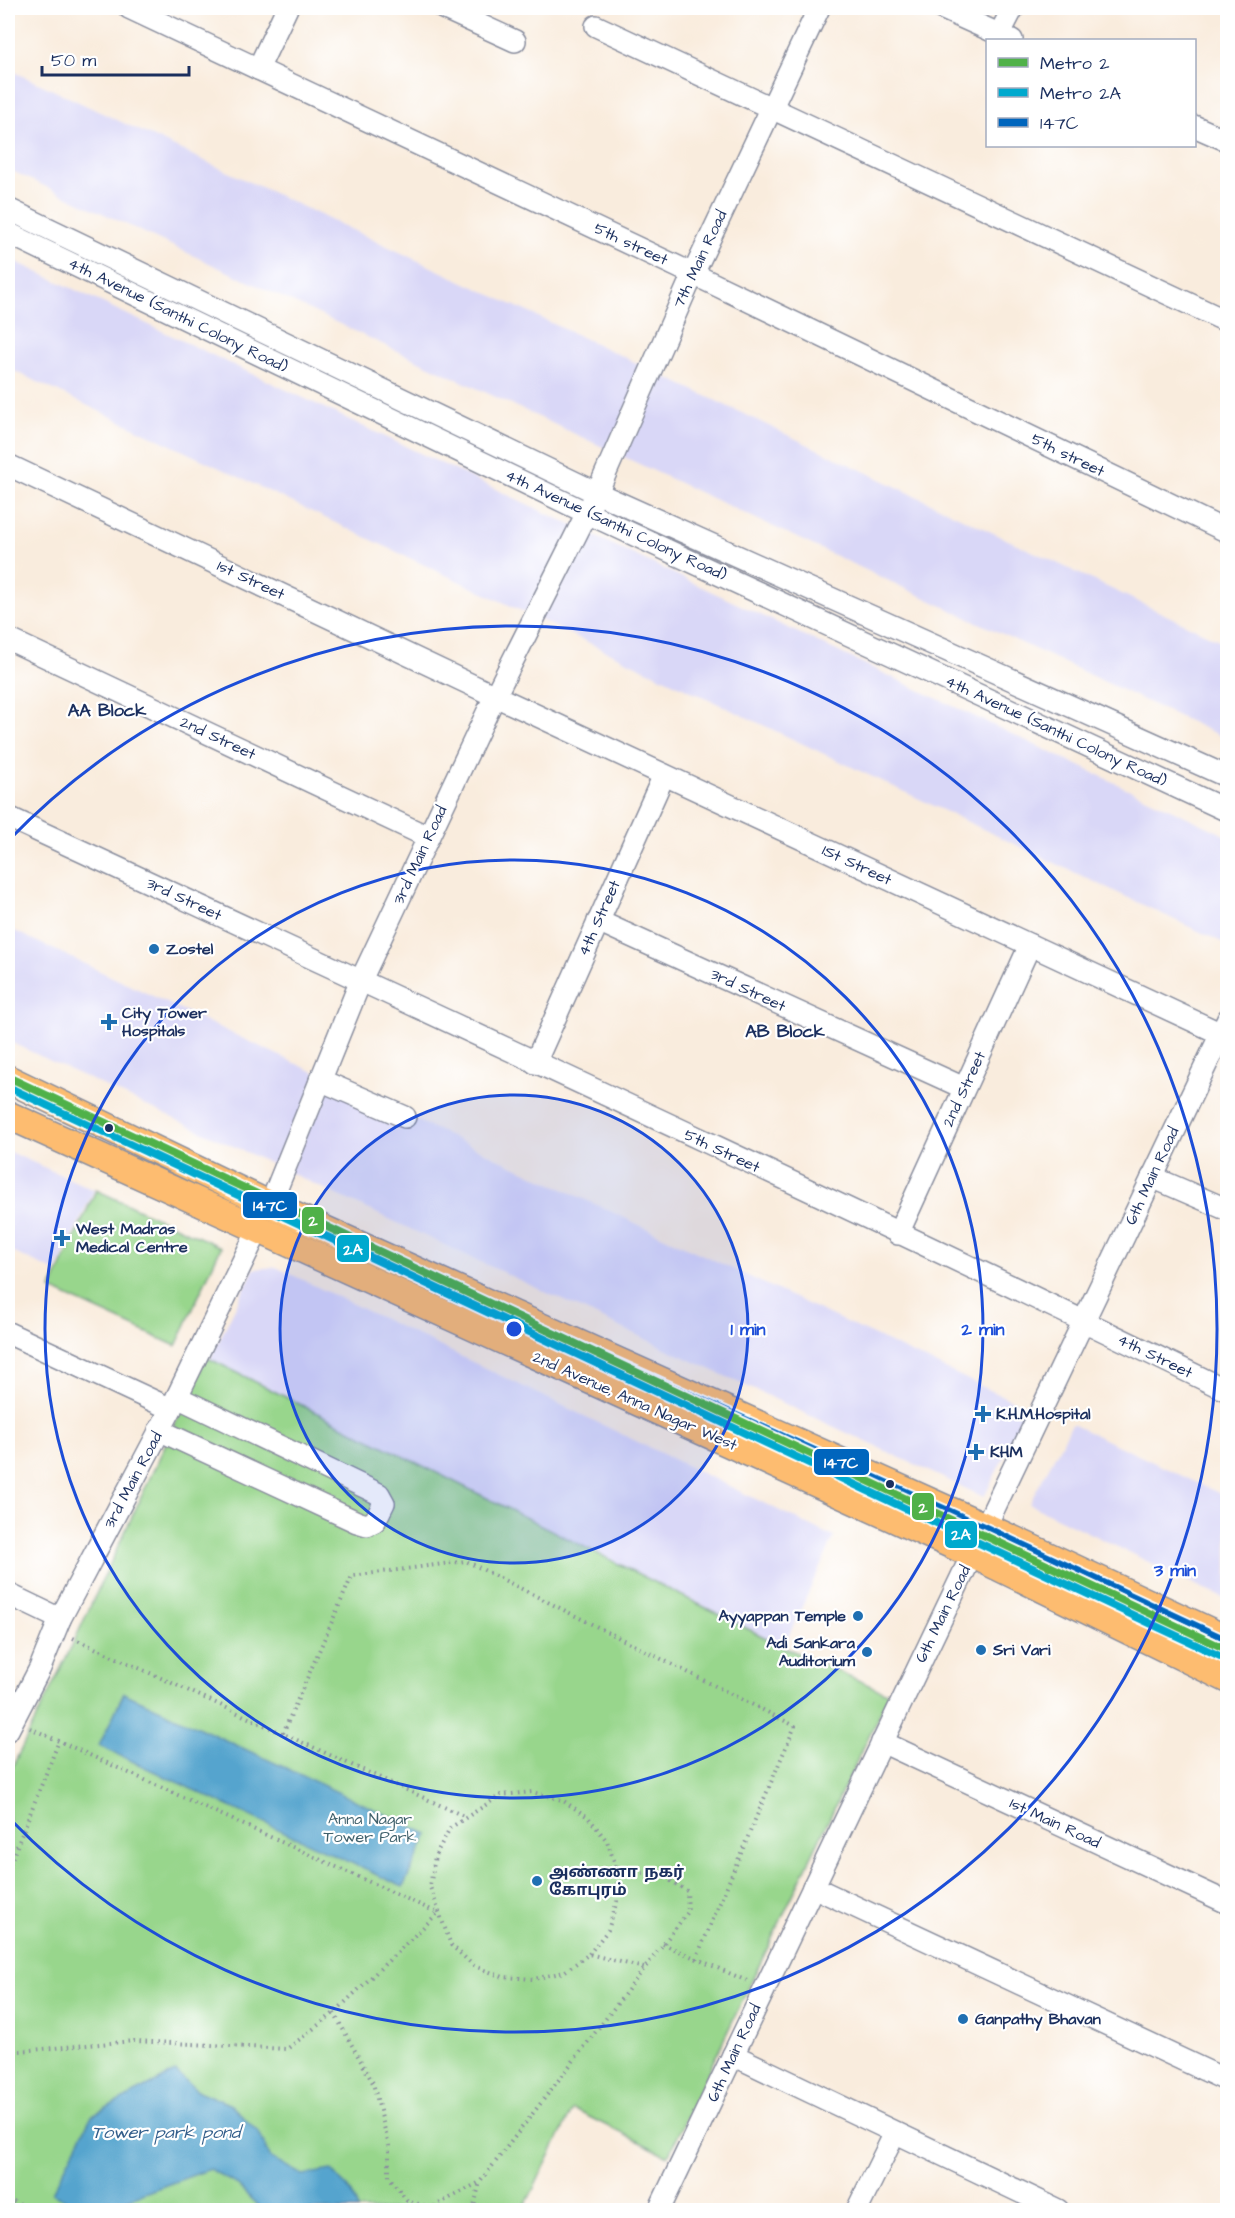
<svg xmlns="http://www.w3.org/2000/svg" width="1235" height="2218" viewBox="0 0 1235 2218" font-family="'Architects Daughter','Noto Sans Tamil',sans-serif">
<style>
.built{fill:#d9d7f7}
.green{fill:#98d68c;stroke:#5a8275;stroke-width:1.5}
.water{fill:#55a4ce;stroke:#386a96;stroke-width:1.5}
.lines{fill:none;stroke-linecap:round;stroke-linejoin:round}
.minor-casing{stroke:#8a8e9e;stroke-width:24}
.major-casing{stroke:#8a8e9e;stroke-width:30}
.path{stroke:#8a8e9e;stroke-width:4;stroke-dasharray:1.5 4.5;stroke-linecap:butt}
.minor{stroke:#fff;stroke-width:21}
.major{stroke:#fdbc6f;stroke-width:27}
.bus-1-casing{stroke:#fff;stroke-width:10}
.bus-1{stroke:#0065bd;stroke-width:6}
.metro-1-casing{stroke:#fff;stroke-width:12}
.metro-2-casing{stroke:#fff;stroke-width:12}
.metro-1{stroke:#50b149;stroke-width:8}
.metro-2{stroke:#00a9ce;stroke-width:8}
.ring{fill:none;stroke:#1d4ed8;stroke-width:3}
.poi-dot{fill:#1f6fb2;stroke:#fff;stroke-width:2}
.bus-dot{fill:#1b2f5e;stroke:#fff;stroke-width:2}
.labels{text-anchor:middle;dominant-baseline:central;stroke-width:4.5;stroke-linejoin:round;paint-order:stroke}
.street-label{font-size:16px;fill:#1b2f5e;stroke:#fff}
.poi-label{font-size:16px;font-weight:bold;fill:#1b2f5e;stroke:#fff;text-anchor:start}
.park-label{font-size:16px;fill:#40616c;stroke:#fff}
.neighbourhood-label{font-size:18px;font-weight:bold;fill:#1b2f5e;stroke:#fff}
.water-label{font-size:18px;font-style:italic;fill:#325e8b;stroke:#fff}
.centre{fill:#1d4ed8;stroke:#fff;stroke-width:3}
.ring-label{font-size:18px;text-anchor:middle;font-weight:bold;fill:#1d4ed8;stroke:#fff;stroke-width:4.5;stroke-linejoin:round;paint-order:stroke}
.line-badge{stroke:#fff;stroke-width:2}
.badge-label{font-size:16px;text-anchor:middle;font-weight:bold;fill:#fff}
</style>
<rect width="100%" height="100%" fill="#fff"/>
<filter id="ink" filterUnits="userSpaceOnUse"><feTurbulence type="fractalNoise" baseFrequency=".0167" numOctaves="2"/><feDisplacementMap in="SourceGraphic" scale="12" xChannelSelector="R" yChannelSelector="G"/><feConvolveMatrix kernelMatrix="1 2 1 2 8 2 1 2 1" color-interpolation-filters="sRGB"/></filter>
<filter id="wash" filterUnits="userSpaceOnUse"><feTurbulence type="fractalNoise" baseFrequency=".008" numOctaves="4" result="noise"/><feDisplacementMap in="SourceGraphic" scale="24" xChannelSelector="R" yChannelSelector="G"/><feGaussianBlur stdDeviation="1.35" result="paint"/><feColorMatrix in="noise" values="0 0 0 0 0 0 0 0 0 0 0 0 0 0 0 0 0 1.4 0 .05"/><feComposite in="paint" operator="in"/></filter>
<g filter="url(#wash)">
<rect width="100%" height="100%" fill="#f9ecdd"/>
<!-- built -->
<g class="built">
<polygon points="8,69 609,350 1227,644 1227,739 8,169"/>
<polygon points="8,258 1227,836 1226,944 8,368"/>
<polygon points="8,928 1028,1408 984,1497 8,1041"/>
<polygon points="8,1151 94,1190 56,1272 8,1250"/>
<polygon points="276,1267 834,1537 784,1646 210,1359 254,1269"/>
<polygon points="1072,1424 1227,1497 1227,1600 1029,1504"/>
</g>
<!-- green -->
<g class="green">
<polygon points="96,1190 221,1247 176,1346 51,1289"/>
<polygon points="206,1357 780,1645 889,1694 668,2156 573,2109 523,2210 8,2210 8,1776 77,1635"/>
</g>
<!-- water -->
<g class="water">
<polygon points="124,1693 428,1834 403,1887 99,1746"/>
<polygon points="176,2072 196,2090 231,2105 259,2133 271,2158 302,2175 332,2170 352,2193 358,2210 262,2210 237,2185 210,2169 125,2200 73,2204 52,2193 92,2115"/>
</g>
</g>
<g filter="url(#ink)">
<g class="lines">
<!-- minor casing -->
<g class="minor-casing">
<g id="minor">
<polyline points="129,8 693,274 1228,532"/>
<polyline points="443,8 515,41"/>
<polyline points="941,8 1012,40"/>
<polyline points="596,26 1228,322"/>
<polyline points="999,35 1013,8"/>
<polyline points="258,69 287,8"/>
<polyline points="1194,126 1228,141"/>
<polyline points="8,209 597,493 1228,777"/>
<polyline points="8,233 587,513 1228,811"/>
<polyline points="8,465 495,696 1228,1037"/>
<polyline points="8,639 428,837"/>
<path d="M8 817C415 1006 824 1194 1228 1391"/>
<polyline points="598,921 964,1088"/>
<polyline points="535,1063 664,775"/>
<polyline points="320,1080 405,1117"/>
<polyline points="1152,1177 1228,1210"/>
<polyline points="270,1205 361,980 495,696 597,493 693,274 819,8"/>
<polyline points="898,1234 1030,945"/>
<polyline points="8,1333 171,1409"/>
<polyline points="159,1430 357,1522 367,1525 375,1521 384,1503 379,1494 177,1397"/>
<polyline points="8,1594 60,1619"/>
<polyline points="8,1730 40,1668 60,1619 171,1409 258,1230"/>
<polyline points="882,1742 1228,1903"/>
<polyline points="813,1887 1228,2081"/>
<polyline points="733,2055 1058,2210"/>
<polyline points="659,2210 1228,1019"/>
<polyline points="857,2210 895,2133"/>
</g>
</g>
<!-- major casing -->
<g class="major-casing">
<g id="major">
<polyline points="8,1079 270,1205 986,1527 1228,1640"/>
<polyline points="8,1115 972,1554 1228,1679"/>
</g>
</g>
<!-- path -->
<g class="path">
<polyline points="73,1638 466,1817"/>
<polyline points="283,1733 352,1576 466,1561 795,1726 696,1959"/>
<polyline points="8,1869 59,1741"/>
<polyline points="663,1944 747,1981"/>
<polyline points="589,1954 608,1930 617,1901 617,1870 607,1841 588,1817 562,1800 532,1792 501,1795 450,1828 435,1856 430,1887 451,1945 474,1966 503,1977 534,1979 564,1972 589,1954 644,1968"/>
<polyline points="334,2013 373,2083 389,2146 389,2177 407,2200 431,2208 480,2182 688,1912 687,1891 661,1875 617,1870"/>
<polyline points="8,2052 134,2041 287,2049 334,2013 438,1913 30,1728"/>
<polyline points="8,2199 31,2210"/>
<polyline points="473,2210 480,2182"/>
</g>
<!-- minor -->
<use href="#minor" class="minor"/>
<!-- major -->
<use href="#major" class="major"/>
<!-- bus-1 casing -->
<g class="bus-1-casing">
<polyline id="bus-1" points="8,1079 270,1205 986,1527 1228,1640"/>
</g>
<!-- bus-1 -->
<use href="#bus-1" class="bus-1"/>
<!-- metro-1 casing -->
<g class="metro-1-casing">
<polyline id="metro-1" points="8,1077 1228,1650"/>
</g>
<!-- metro-2 casing -->
<g class="metro-2-casing">
<polyline id="metro-2" points="8,1087 1224,1658"/>
</g>
<!-- metro-1 -->
<use href="#metro-1" class="metro-1"/>
<!-- metro-2 -->
<use href="#metro-2" class="metro-2"/>
</g>
</g>
<!-- distance rings -->
<circle cx="514" cy="1329" r="234" fill="#1d4ed8" fill-opacity=".12"/>
<g class="ring">
<circle cx="514" cy="1329" r="234"/>
<circle cx="514" cy="1329" r="469"/>
<path d="M8 841A703 703 0 1 1 8 1817"/>
</g>
<!-- markers -->
<g class="poi-dot">
<circle cx="154" cy="949" r="6"/>
<path d="M106 1013h6v6h6v6h-6v6h-6v-6h-6v-6h6z"/>
<path d="M59 1229h6v6h6v6h-6v6h-6v-6h-6v-6h6z"/>
<path d="M980 1405h6v6h6v6h-6v6h-6v-6h-6v-6h6z"/>
<path d="M973 1443h6v6h6v6h-6v6h-6v-6h-6v-6h6z"/>
<circle cx="858" cy="1616" r="6"/>
<circle cx="981" cy="1650" r="6"/>
<circle cx="867" cy="1652" r="6"/>
<circle cx="537" cy="1881" r="6"/>
<circle cx="963" cy="2019" r="6"/>
</g>
<g class="bus-dot">
<circle cx="109" cy="1128" r="5"/>
<circle cx="890" cy="1484" r="5"/>
</g>
<g class="labels">
<!-- street labels -->
<g class="street-label">
<text transform="translate(631 244) rotate(25)">5th street</text>
<text transform="translate(700 259) rotate(-65)">7th Main Road</text>
<text transform="translate(178 315) rotate(26)">4th Avenue (Santhi Colony Road)</text>
<text transform="translate(1068 455) rotate(26)">5th street</text>
<text transform="translate(616 525) rotate(25)">4th Avenue (Santhi Colony Road)</text>
<text transform="translate(251 580) rotate(25)">1st Street</text>
<text transform="translate(1056 731) rotate(25)">4th Avenue (Santhi Colony Road)</text>
<text transform="translate(218 738) rotate(25)">2nd Street</text>
<text transform="translate(420 855) rotate(-65)">3rd Main Road</text>
<text transform="translate(857 865) rotate(25)">1St Street</text>
<text transform="translate(184 899) rotate(25)">3rd Street</text>
<text transform="translate(599 918) rotate(-66)">4th Street</text>
<text transform="translate(748 990) rotate(25)">3rd Street</text>
<text transform="translate(964 1089) rotate(-65)">2nd Street</text>
<text transform="translate(722 1151) rotate(25)">5th Street</text>
<text transform="translate(1152 1176) rotate(-65)">6th Main Road</text>
<text transform="translate(1155 1356) rotate(26)">4th Street</text>
<text transform="translate(635 1401) rotate(24)">2nd Avenue, Anna Nagar West</text>
<text transform="translate(133 1480) rotate(-62)">3rd Main Road</text>
<text transform="translate(943 1614) rotate(-64)">6th Main Road</text>
<text transform="translate(1055 1823) rotate(25)">1st Main Road</text>
<text transform="translate(734 2053) rotate(-65)">6th Main Road</text>
</g>
<!-- poi labels -->
<g class="poi-label">
<text x="166" y="949">Zostel</text>
<text x="122" y="1013">City Tower<tspan x="122" dy="18">Hospitals</tspan></text>
<text x="76" y="1229">West Madras<tspan x="76" dy="18">Medical Centre</tspan></text>
<text x="996" y="1414">K.H.M.Hospital</text>
<text x="990" y="1452">KHM</text>
<text x="846" y="1616" text-anchor="end">Ayyappan Temple</text>
<text x="855" y="1643" text-anchor="end">Adi Sankara<tspan x="855" dy="18">Auditorium</tspan></text>
<text x="993" y="1650">Sri Vari</text>
<text x="549" y="1872">அண்ணா நகர்<tspan x="549" dy="18">கோபுரம்</tspan></text>
<text x="975" y="2019">Ganpathy Bhavan</text>
</g>
<!-- park labels -->
<g class="park-label">
<text x="370" y="1819">Anna Nagar<tspan x="370" dy="18">Tower Park</tspan></text>
</g>
<!-- neighbourhood labels -->
<g class="neighbourhood-label">
<text x="107" y="710">AA Block</text>
<text x="785" y="1031">AB Block</text>
</g>
<!-- water labels -->
<g class="water-label">
<text x="166" y="2132">Tower park pond</text>
</g>
</g>
<circle cx="514" cy="1329" r="9" class="centre"/>
<g class="ring-label">
<text x="748" y="1335">1 min</text>
<text x="983" y="1335">2 min</text>
<text x="1175" y="1576">3 min</text>
</g>
<g class="line-badge">
<rect x="242" y="1191" width="56" height="28" rx="6" fill="#0065bd"/>
<rect x="301" y="1206" width="24" height="29" rx="6" fill="#50b149"/>
<rect x="336" y="1234" width="34" height="29" rx="6" fill="#00a9ce"/>
<rect x="813" y="1448" width="57" height="28" rx="6" fill="#0065bd"/>
<rect x="911" y="1492" width="24" height="29" rx="6" fill="#50b149"/>
<rect x="944" y="1520" width="34" height="29" rx="6" fill="#00a9ce"/>
</g>
<g class="badge-label">
<text x="270" y="1211">147C</text>
<text x="313" y="1226">2</text>
<text x="353" y="1255">2A</text>
<text x="841" y="1468">147C</text>
<text x="923" y="1513">2</text>
<text x="961" y="1540">2A</text>
</g>
<!-- margin -->
<rect width="1235" height="2218" fill="none" stroke="#fff" stroke-width="30"/>
<!-- legend -->
<rect x="986" y="39" width="210" height="108" fill="#ffffff" stroke="#a4acbf" stroke-width="1.5"/>
<rect x="998" y="58" width="30" height="9" fill="#50b149" stroke="#a4acbf" stroke-width="1.5"/>
<text x="1040" y="69" font-size="18" fill="#1b2f5e">Metro 2</text>
<rect x="998" y="88" width="30" height="9" fill="#00a9ce" stroke="#a4acbf" stroke-width="1.5"/>
<text x="1040" y="99" font-size="18" fill="#1b2f5e">Metro 2A</text>
<rect x="998" y="118" width="30" height="9" fill="#0065bd" stroke="#a4acbf" stroke-width="1.5"/>
<text x="1040" y="129" font-size="18" fill="#1b2f5e">147C</text>
<!-- scale -->
<path d="M42 66v9h147v-9" fill="none" stroke="#1b2f5e" stroke-width="3"/>
<text x="51" y="66" font-size="18" fill="#1b2f5e" stroke="#ffffff" stroke-width="4.5" paint-order="stroke">50 m</text>
</svg>
